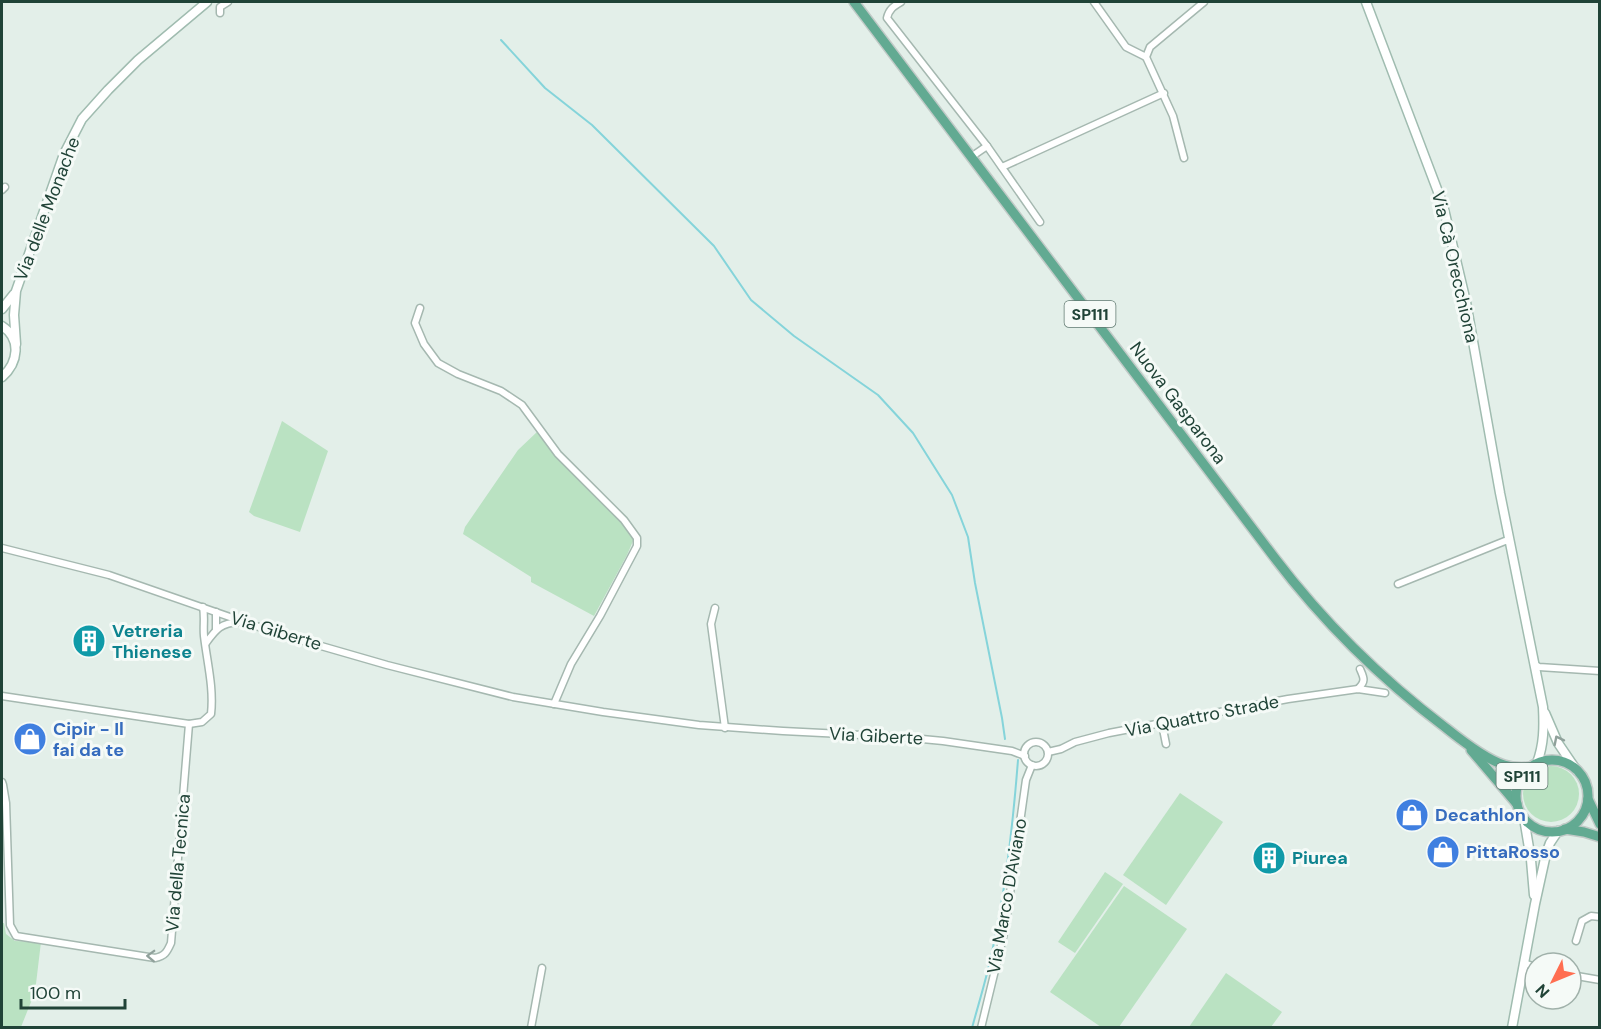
<svg xmlns="http://www.w3.org/2000/svg" width="1601" height="1029" viewBox="0 0 1601 1029" font-family="'DM Sans',sans-serif">
<style>
.green{fill:#bae2c2}
.lines{fill:none;stroke-linecap:round;stroke-linejoin:round}
.stream{stroke:#85d4da;stroke-width:2}
.street-casing{stroke:#a5b8b0;stroke-width:9}
.secondary-casing{stroke:#a0bcb0;stroke-width:11}
.primary-casing{stroke:#c1cac7;stroke-width:12}
.street{stroke:#fff;stroke-width:6}
.secondary{stroke:#fff;stroke-width:8}
.primary{stroke:#62aa92;stroke-width:9}
.oneway{stroke:#90a19b}
.labels{text-anchor:middle;dominant-baseline:central;stroke-width:6;stroke-linejoin:round;paint-order:stroke}
.shield{fill:#f5faf7;stroke:#607a71;stroke-width:1.5}
.shield-label{font-size:16px;font-weight:bold;fill:#204337}
.street-label{font-size:18px;fill:#204337;stroke:#f5faf7}
.culture-label{font-size:18px;font-weight:bold;fill:#0d838f;stroke:#f5faf7;text-anchor:start}
.shop-label{font-size:18px;font-weight:bold;fill:#366cbe;stroke:#f5faf7;text-anchor:start}
</style>
<rect width="100%" height="100%" fill="#e3efe9"/>
<!-- green -->
<g class="green">
<polygon points="282,421 328,451 300,532 254,516 249,512"/>
<polygon points="538,431 634,535 633,541 627,555 594,616 531,582 531,577 463,534 465,527 518,450"/>
<circle cx="1551" cy="794" r="28"/>
<polygon points="1180,793 1223,822 1166,905 1123,875"/>
<polygon points="1105,872 1123,884 1075,953 1058,942"/>
<polygon points="1124,886 1187,929 1119,1027 1101,1027 1050,992"/>
<polygon points="2,923 4,923 6,934 15,941 41,942 35,992 21,1027 2,1027"/>
<polygon points="1226,973 1282,1012 1271,1027 1189,1027"/>
</g>
<g class="lines">
<!-- stream -->
<g class="stream">
<polyline points="501,40 545,88 592,125 714,246 751,300 794,336 878,395 913,433 952,495 968,537 975,583 1002,718 1005,739"/>
<path d="M972 1028C979 1002 987 977 992 952 1006 889 1013 824 1018 760"/>
</g>
<!-- street casing -->
<g class="street-casing">
<g id="street">
<path d="M901 2C894 6 889 9 887 18L987 146 1040 222"/>
<polyline points="1094,2 1126,47 1146,57"/>
<polyline points="220,13 220,7 228,2"/>
<polyline points="971,157 987,146"/>
<polyline points="1184,158 1173,116 1146,57 1150,47 1204,2"/>
<polyline points="1002,167 1164,93"/>
<polyline points="2,190 5,187"/>
<polyline points="420,308 415,323 424,344 438,363 458,374 501,391 522,405 558,454 624,520 637,538 637,546 600,616 571,664 554,704"/>
<polyline points="2,548 109,575 276,633 387,665 513,697 603,712 699,725 783,731 901,737 943,741 1012,751 1025,756"/>
<polyline points="1398,584 1505,541 1510,541"/>
<polyline points="715,608 711,624 725,728"/>
<polyline points="216,612 216,630"/>
<path d="M206 643C216 629 221 623 239 622"/>
<polyline points="1534,664 1539,667 1600,671"/>
<path d="M1358 689C1366 681 1364 678 1360 669"/>
<path d="M2 696 189 724 202 722 211 714C214 688 207 662 204 636 203 626 205 617 203 607"/>
<polyline points="1162,724 1166,744"/>
<circle cx="1036" cy="754" r="12"/>
<polyline points="1048,752 1061,749 1075,742 1109,733 1288,699 1358,689 1385,693"/>
<path d="M2 782 3 785 6 803 10 925 16 936 155 958C165 956 167 952 171 943L189 724"/>
<polyline points="1576,941 1582,921 1591,916 1600,917"/>
<polyline points="1524,963 1535,967"/>
<polyline points="1571,975 1600,980"/>
<polyline points="531,1028 542,968"/>
<polyline points="981,1028 1005,929 1026,780 1032,765"/>
</g>
</g>
<!-- secondary casing -->
<g class="secondary-casing">
<g id="secondary">
<path d="M1366 2 1443 205 1466 302 1500 493 1543 707C1544 727 1544 744 1537 763"/>
<polyline points="2,309 14,294"/>
<path d="M2 326C22 339 18 363 2 377"/>
<polyline points="16,344 14,315 16,291 64,154 82,119 108,90 138,60 207,2"/>
<polyline points="1545,713 1558,743 1577,771"/>
<polyline points="1524,818 1531,860 1534,895"/>
<polyline points="1512,1028 1535,904 1546,854 1550,843 1558,831"/>
</g>
</g>
<!-- primary casing -->
<g class="primary-casing">
<g id="primary">
<path d="M854 2 1274 557C1324 623 1380 678 1446 728 1461 740 1485 759 1504 765 1513 768 1521 768 1531 767"/>
<polyline points="1471,750 1517,804"/>
<circle cx="1552" cy="796" r="36"/>
<polyline points="1588,799 1600,824"/>
<polyline points="1565,829 1584,832 1600,837"/>
</g>
</g>
<!-- street -->
<use href="#street" class="street"/>
<!-- secondary -->
<use href="#secondary" class="secondary"/>
<!-- primary -->
<use href="#primary" class="primary"/>
</g>
<!-- one-way arrows -->
<defs><path id="oneway-chevron" d="M-2-3.5L2.5 0L-2 3.5" fill="none" stroke-width="1.6" stroke-linecap="round" stroke-linejoin="round" transform="scale(1.5)"/></defs>
<g class="oneway">
<use href="#oneway-chevron" transform="translate(1558 740) rotate(-117)"/>
<use href="#oneway-chevron" transform="translate(151 956) rotate(-178)"/>
</g>
<!-- icons -->
<defs>
<g id="building-disc" transform="scale(1.725)"><circle r="9.5" fill="#0f9aa8" stroke="#f5faf7"/><path d="M-4-6H4V6H1V3H-1V6H-4ZM-2.5-4.3h1.7v1.8h-1.7ZM.8-4.3h1.7v1.8H.8ZM-2.5-1h1.7V.8h-1.7ZM.8-1h1.7V.8H.8Z" fill="#fff"/></g>
<g id="shop-disc" transform="scale(1.725)"><circle r="9.5" fill="#3f7fe0" stroke="#f5faf7"/><path d="M-5-2.5h2.3a2.7 3.5 0 0 1 5.4 0H5L5.5 6h-11ZM-1.5-2.5h3a1.5 2.3 0 0 0-3 0Z" fill="#fff"/></g>
</defs>
<g fill-rule="evenodd">
<use href="#building-disc" x="89" y="641"/>
<use href="#shop-disc" x="30" y="739"/>
<use href="#shop-disc" x="1412" y="815"/>
<use href="#shop-disc" x="1443" y="852"/>
<use href="#building-disc" x="1269" y="858"/>
</g>
<g class="labels">
<!-- shield labels -->
<g class="shield">
<rect x="1064.5" y="301" width="51" height="26" rx="4.5"/>
<rect x="1496.5" y="763" width="51" height="26" rx="4.5"/>
</g>
<g class="shield-label">
<text x="1090" y="314">SP111</text>
<text x="1522" y="776">SP111</text>
</g>
<!-- street labels -->
<g class="street-label">
<text transform="translate(47 209) rotate(-69)">Via delle Monache</text>
<text transform="translate(1455 267) rotate(77)">Via Cà Orecchiona</text>
<text transform="translate(1178 403) rotate(53)">Nuova Gasparona</text>
<text transform="translate(276 631) rotate(17)">Via Giberte</text>
<text transform="translate(1202 716) rotate(-11)">Via Quattro Strade</text>
<text transform="translate(876 736) rotate(3)">Via Giberte</text>
<text transform="translate(178 863) rotate(-85)">Via della Tecnica</text>
<text transform="translate(1007 896) rotate(-80)">Via Marco D'Aviano</text>
</g>
<!-- culture labels -->
<g class="culture-label">
<text x="112" y="631">Vetreria<tspan x="112" dy="21">Thienese</tspan></text>
<text x="1292" y="858">Piurea</text>
</g>
<!-- shop labels -->
<g class="shop-label">
<text x="53" y="729">Cipir - Il<tspan x="53" dy="21">fai da te</tspan></text>
<text x="1435" y="815">Decathlon</text>
<text x="1466" y="852">PittaRosso</text>
</g>
</g>
<!-- border -->
<rect width="1601" height="1029" fill="none" stroke="#204337" stroke-width="6"/>
<!-- north arrow -->
<g transform="translate(1553 981) rotate(227)"><circle r="28" fill="#f5faf7" stroke="#a0b1aa" stroke-width="1.5"/>
<path d="M0-4.5L10 22L0 15L-10 22Z" fill="#ff6e51"/>
<text y="-9" font-size="16" font-weight="bold" text-anchor="middle" fill="#204337">N</text>
</g>
<!-- scale -->
<path d="M21 999v9h104v-9" fill="none" stroke="#204337" stroke-width="3"/>
<text x="30" y="999" font-size="18" fill="#204337" stroke="#f5faf7" stroke-width="4.5" paint-order="stroke">100 m</text>
</svg>
